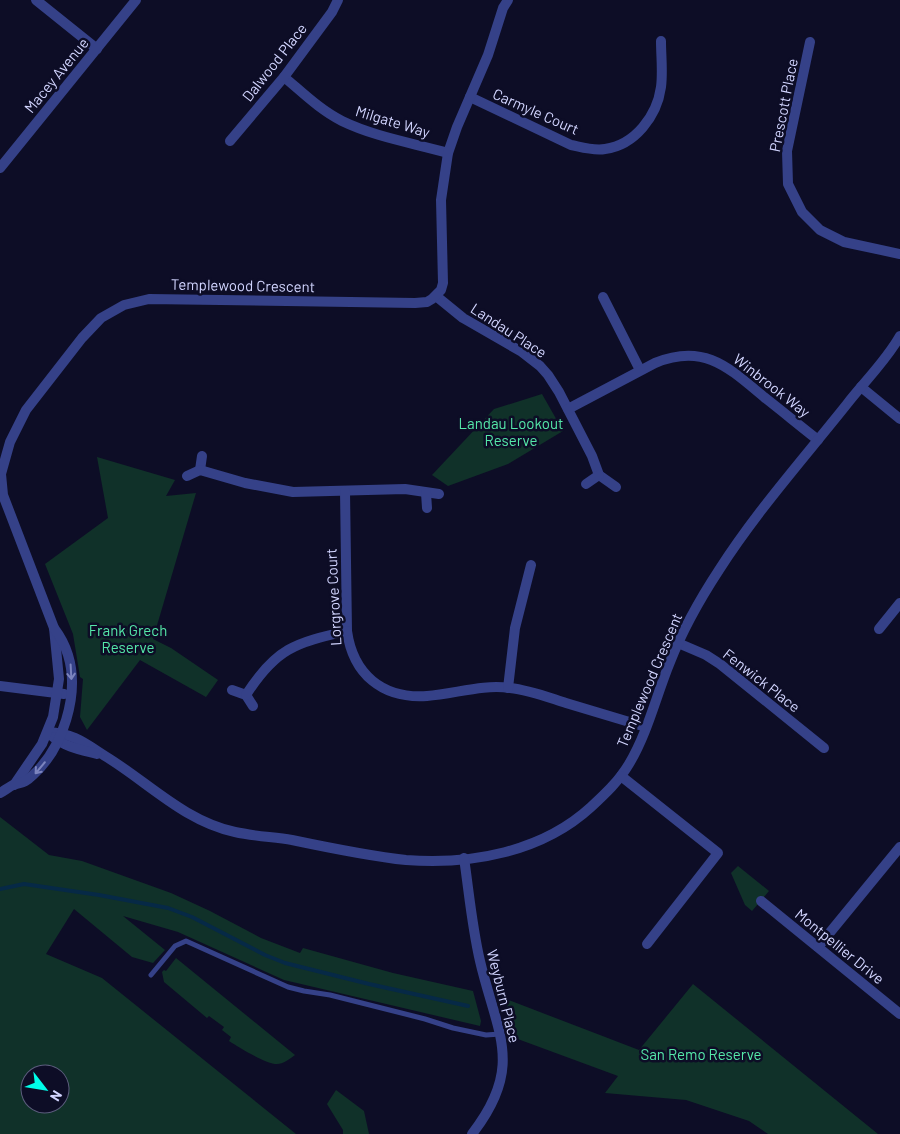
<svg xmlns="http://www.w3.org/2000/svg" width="900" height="1134" viewBox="0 0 900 1134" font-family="Barlow,sans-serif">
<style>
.green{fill:#103129;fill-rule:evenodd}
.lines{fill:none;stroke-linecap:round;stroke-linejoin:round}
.stream{stroke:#062946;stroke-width:4}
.lane{stroke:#354188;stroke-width:5}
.street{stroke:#354188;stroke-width:10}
.oneway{stroke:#7c84be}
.labels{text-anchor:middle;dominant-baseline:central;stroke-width:5;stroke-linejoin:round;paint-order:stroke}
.street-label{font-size:15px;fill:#d2d5ff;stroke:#0d0d26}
.park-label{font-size:15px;fill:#55e8a9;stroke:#0d0d26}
</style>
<rect width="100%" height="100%" fill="#0d0d26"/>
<!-- green -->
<g class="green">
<polygon points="542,394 563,431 508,464 448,486 432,475 494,409"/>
<polygon points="97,457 175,480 166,496 196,493 153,639 171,648 218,680 206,697 140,660 87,730 80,717 83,679 80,677 73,634 45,564 108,518"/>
<path d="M0 817 49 855 82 861 171 893 210 911 261 938 300 953 303 948 393 973 473 991 481 1021 480 1026 284 980 178 932 123 916 165 950 153 963 132 957 74 909 46 954 102 978 296 1134H0ZM30 1074H60V1104H30Z"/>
<polygon points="738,866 769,891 752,911 745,905 731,873"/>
<path d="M176 958 295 1055C290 1059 283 1064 277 1064 266 1064 238 1047 229 1041L231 1037 222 1030 224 1027 209 1016 207 1018 164 982 162 972 164 970 166 971Z"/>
<polygon points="693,984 878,1134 768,1134 749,1121 686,1100 605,1093 618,1076 515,1038 506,1002 506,999 639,1050"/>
<polygon points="336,1090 364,1111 369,1134 343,1134 343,1130 327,1104"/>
</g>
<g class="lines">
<!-- stream -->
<polyline class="stream" points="0,889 24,884 99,895 168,908 192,917 265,955 285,963 369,984 468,1006"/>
<!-- lane -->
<polyline class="lane" points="151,975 175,946 186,941 288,987 304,991 330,995 425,1019 453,1028 486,1035 500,1034"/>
<!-- street -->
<g class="street">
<polyline points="36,0 97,49"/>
<polyline points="810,42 787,151 788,184 802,212 820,230 844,242 900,254"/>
<path d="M284 77C302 92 320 110 342 121 375 137 413 143 448 153"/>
<path d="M470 97 571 145C581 147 593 151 605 149 635 145 657 116 661 87 663 72 661 56 661 41"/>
<polyline points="230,141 284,77 332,12 338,0"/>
<polyline points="0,168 136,0"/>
<polyline points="436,296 463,318 522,352 540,366 548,375 559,392 592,456 599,475 616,487"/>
<polyline points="603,297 640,370"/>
<polyline points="861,387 900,419"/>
<path d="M568 409 655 363C704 343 728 367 764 397 782 411 800 426 818 440"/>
<polyline points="200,470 202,456"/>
<polyline points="187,476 200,470 245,483 293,492 405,489 439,494"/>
<polyline points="586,484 599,475"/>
<path d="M345 491 347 631C353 674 382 699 427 696 455 694 482 684 510 688 529 690 547 697 566 703 593 711 620 719 646 727"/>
<polyline points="426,493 427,508"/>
<polyline points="879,629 900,603"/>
<polyline points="678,643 706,655 720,664 824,748"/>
<polyline points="0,686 64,694"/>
<polyline points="508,688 515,628 531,565"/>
<polyline points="232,690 246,695 253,706"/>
<path d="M246 695C276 648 295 643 347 631"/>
<path d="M48 732C73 733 85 743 105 756 148 782 184 821 235 832 253 836 273 837 292 840 330 848 368 856 406 860 471 865 542 852 591 807 605 794 619 781 629 764 648 732 656 696 670 662 683 629 700 599 719 570 756 512 804 458 847 404 864 382 886 361 900 336"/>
<path d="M53 737C65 747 82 750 97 754"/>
<polyline points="621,776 718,853 647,944"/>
<polyline points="14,785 42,744 53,717 59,679 54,628"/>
<path d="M0 793C4 791 9 787 13 785 22 782 25 783 33 775 63 748 80 694 68 655 65 645 60 636 54 628L3 495 1 474 10 442 26 410 82 338 101 318 124 305 149 299 415 303 427 302 432 299 441 290 443 283 441 200 448 153 457 127 488 55 503 8 508 0"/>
<path d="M464 858C469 892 472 927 480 961 497 1034 525 1066 472 1134"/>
<polyline points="761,901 900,1014"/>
<polyline points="818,947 900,847"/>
</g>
</g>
<!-- one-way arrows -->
<defs><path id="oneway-shaft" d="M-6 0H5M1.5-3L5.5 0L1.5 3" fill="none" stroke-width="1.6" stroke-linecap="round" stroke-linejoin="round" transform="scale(1.25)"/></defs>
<g class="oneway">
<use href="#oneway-shaft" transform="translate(71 672) rotate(87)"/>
<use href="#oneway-shaft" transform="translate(40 768) rotate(130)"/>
</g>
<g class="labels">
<!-- street labels -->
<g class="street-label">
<text transform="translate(274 62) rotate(-52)">Dalwood Place</text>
<text transform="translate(56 75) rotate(-51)">Macey Avenue</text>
<text transform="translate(783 105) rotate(-79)">Prescott Place</text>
<text transform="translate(536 111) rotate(24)">Carmyle Court</text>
<text transform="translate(393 121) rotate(17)">Milgate Way</text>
<text transform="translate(243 285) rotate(1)">Templewood Crescent</text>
<text transform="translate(509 330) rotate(33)">Landau Place</text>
<text transform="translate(772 385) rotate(38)">Winbrook Way</text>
<text transform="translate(333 597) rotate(-93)">Lorgrove Court</text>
<text transform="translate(649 680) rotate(-67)">Templewood Crescent</text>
<text transform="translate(762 680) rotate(38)">Fenwick Place</text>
<text transform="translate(840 946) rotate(39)">Montpellier Drive</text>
<text transform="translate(504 996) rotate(76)">Weyburn Place</text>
</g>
<!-- park labels -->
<g class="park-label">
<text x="511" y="423">Landau Lookout<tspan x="511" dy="17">Reserve</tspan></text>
<text x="128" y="630">Frank Grech<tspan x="128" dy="17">Reserve</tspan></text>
<text x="701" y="1054">San Remo Reserve</text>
</g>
</g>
<!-- north arrow -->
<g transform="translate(45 1089) rotate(121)"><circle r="24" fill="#0d0d26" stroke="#5c5d7d"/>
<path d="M0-4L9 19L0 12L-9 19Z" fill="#00fde9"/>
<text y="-8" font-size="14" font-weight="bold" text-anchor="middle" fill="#d2d5ff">N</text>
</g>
</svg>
